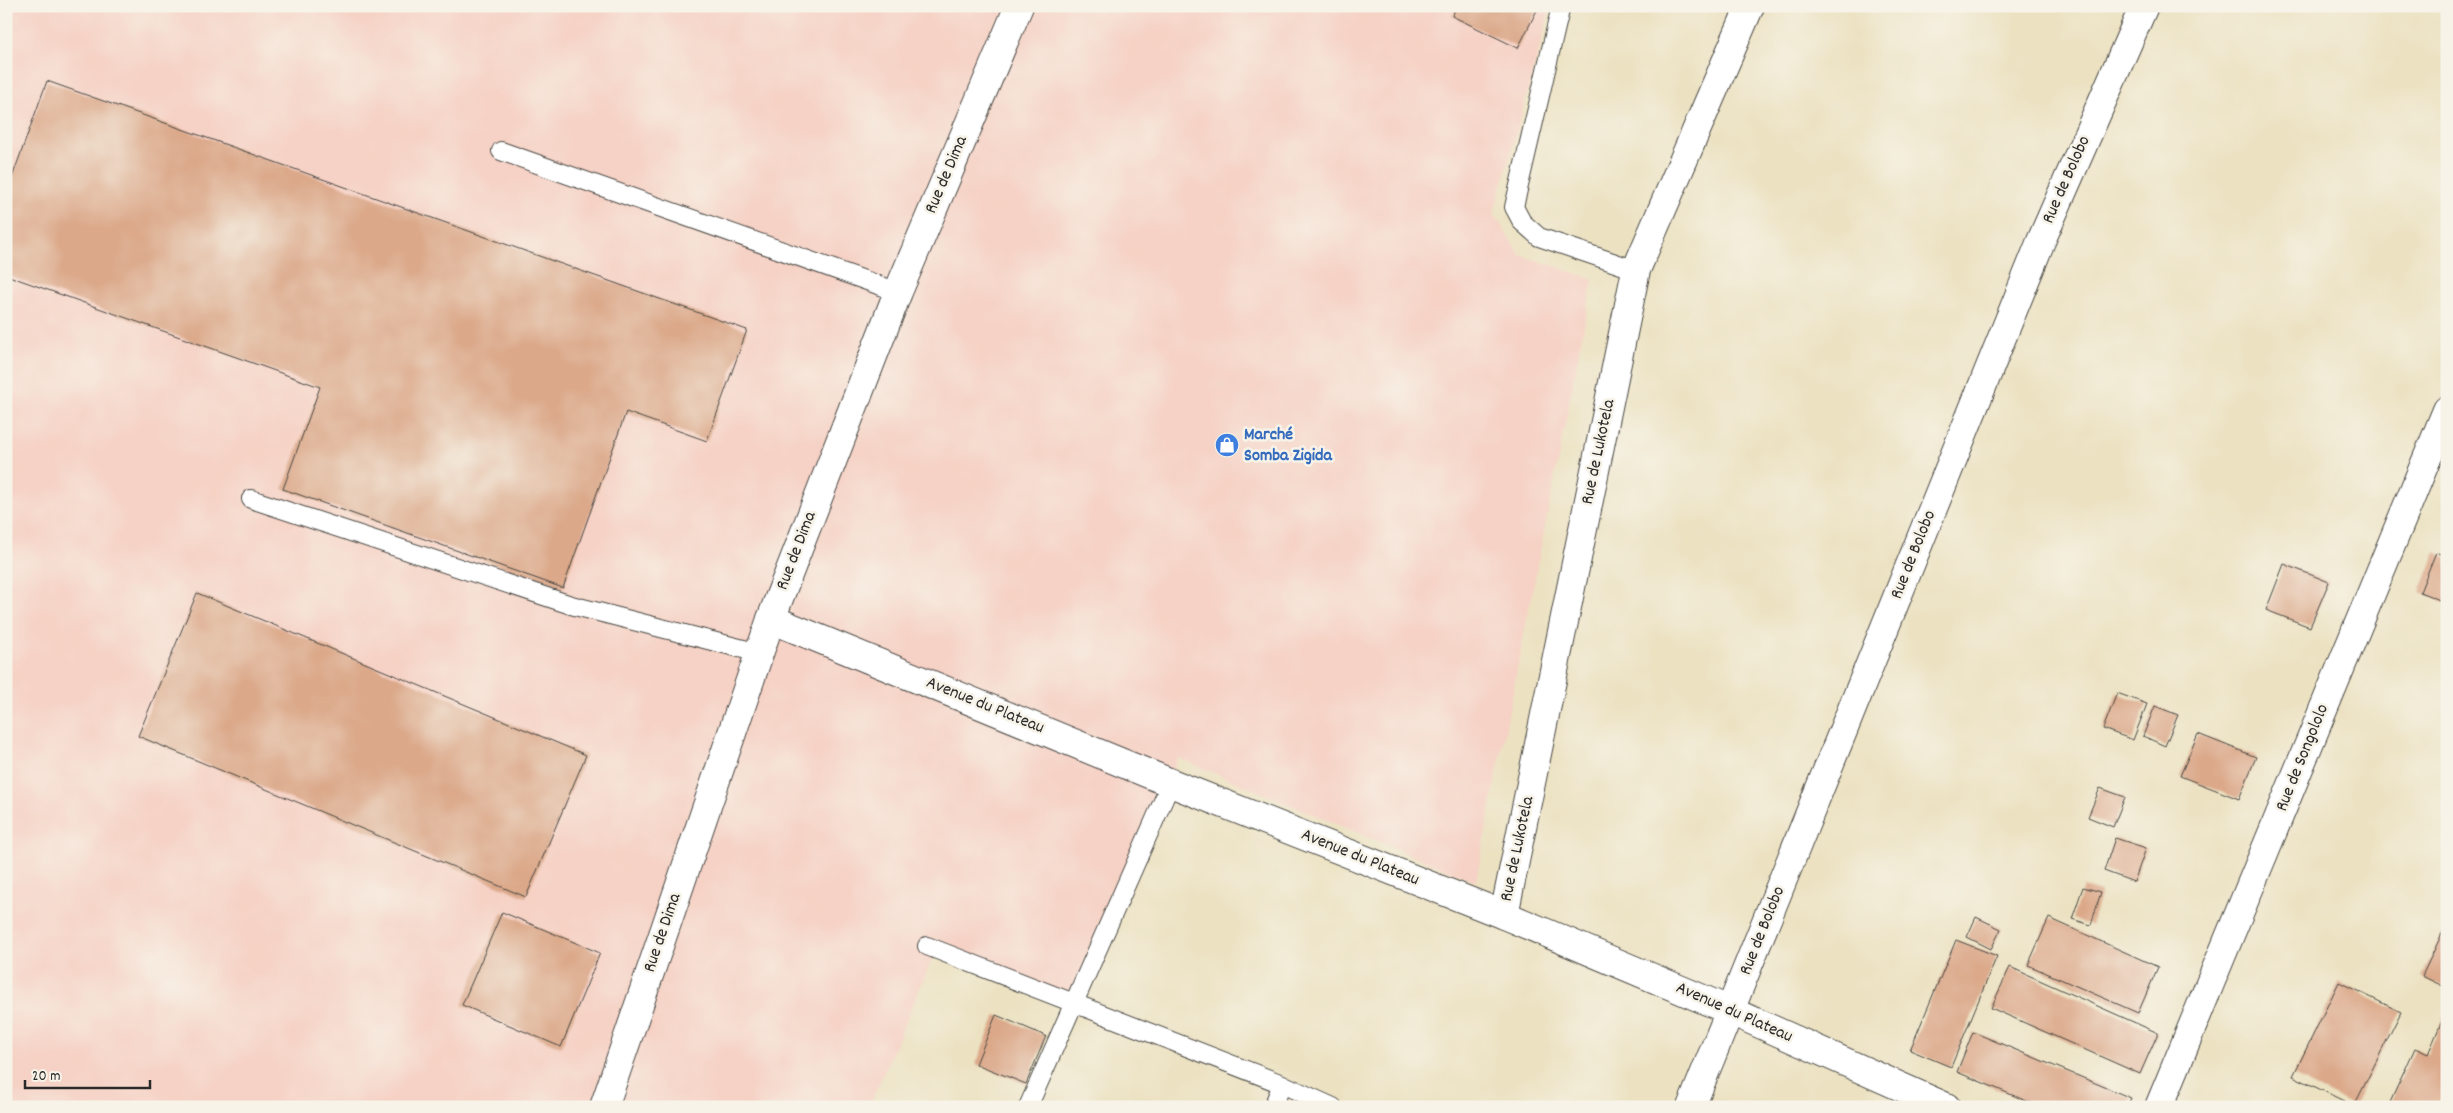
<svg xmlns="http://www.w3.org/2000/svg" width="2453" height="1113" viewBox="0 0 2453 1113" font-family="Dekko,sans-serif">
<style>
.built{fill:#f6d1c5}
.building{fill:#dba889}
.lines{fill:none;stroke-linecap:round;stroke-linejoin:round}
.service-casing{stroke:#484642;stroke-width:20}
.minor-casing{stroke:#484642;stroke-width:30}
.tertiary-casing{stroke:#484642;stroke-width:30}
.service{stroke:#fff;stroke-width:18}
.minor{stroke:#fff;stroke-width:28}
.tertiary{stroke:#fff;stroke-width:28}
.labels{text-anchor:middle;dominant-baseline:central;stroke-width:5;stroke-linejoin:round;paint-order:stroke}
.street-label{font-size:18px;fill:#2b2b2b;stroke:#f7f3e8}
.shop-label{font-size:18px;font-weight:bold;fill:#366cbe;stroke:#f7f3e8;text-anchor:start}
</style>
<rect width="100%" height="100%" fill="#f7f3e8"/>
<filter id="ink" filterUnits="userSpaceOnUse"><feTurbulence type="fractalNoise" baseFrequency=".02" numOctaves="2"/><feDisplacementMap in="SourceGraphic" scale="10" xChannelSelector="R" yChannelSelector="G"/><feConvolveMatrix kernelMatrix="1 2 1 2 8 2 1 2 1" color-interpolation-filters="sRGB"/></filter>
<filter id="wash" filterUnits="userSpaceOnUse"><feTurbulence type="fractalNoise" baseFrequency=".0096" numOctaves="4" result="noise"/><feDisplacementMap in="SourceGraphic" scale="20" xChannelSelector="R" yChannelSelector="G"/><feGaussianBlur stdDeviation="1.12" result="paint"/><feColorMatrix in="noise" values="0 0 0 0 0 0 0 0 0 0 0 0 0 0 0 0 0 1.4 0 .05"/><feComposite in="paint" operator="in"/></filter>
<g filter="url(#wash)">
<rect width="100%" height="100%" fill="#ece2c2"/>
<!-- built -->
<polygon class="built" points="6,6 1551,6 1494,214 1520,255 1593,279 1476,882 1178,758 1156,815 1073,1004 937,948 869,1107 6,1107"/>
<g id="blocks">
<!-- building -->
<g class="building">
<polygon points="1457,6 1539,6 1518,48 1452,16"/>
<polygon points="47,81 747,330 707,441 626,412 563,588 283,489 320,387 6,275 6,194"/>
<polygon points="2436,552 2447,557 2447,603 2420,592"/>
<polygon points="2284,564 2329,582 2310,627 2266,610"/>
<polygon points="197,593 586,755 526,897 138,736"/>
<polygon points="2117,693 2147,704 2133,740 2103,729"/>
<polygon points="2155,706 2178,715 2165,746 2143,736"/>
<polygon points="2198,734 2256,757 2239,799 2180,776"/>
<polygon points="2100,788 2125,797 2113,827 2088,817"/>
<polygon points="2115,838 2146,848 2134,882 2104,871"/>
<polygon points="2083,887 2101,892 2091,925 2072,919"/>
<polygon points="502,912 600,953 561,1047 462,1005"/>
<polygon points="1976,917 2001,929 1991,949 1967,937"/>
<polygon points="2049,918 2158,967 2138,1013 2028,965"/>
<polygon points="2447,923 2447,988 2422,976"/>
<polygon points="1956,940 1997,956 1951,1067 1910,1050"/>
<polygon points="2010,967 2158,1033 2140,1074 1991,1008"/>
<polygon points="2339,982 2401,1012 2354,1106 2293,1076"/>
<polygon points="2447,1009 2447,1107 2388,1107 2415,1048 2428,1054"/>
<polygon points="996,1015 1046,1036 1026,1084 976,1064"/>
<polygon points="1973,1032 2131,1098 2127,1107 2041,1107 1957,1072"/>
</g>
</g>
</g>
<g filter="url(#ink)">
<use href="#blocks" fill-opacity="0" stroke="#484642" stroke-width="1"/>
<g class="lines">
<!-- service casing -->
<g class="service-casing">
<g id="service">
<polyline points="1561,6 1514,207 1522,222 1539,237 1636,270"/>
<polyline points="501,151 898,292"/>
<polyline points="251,499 571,605 759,653"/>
<polyline points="927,946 1282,1084 1333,1107"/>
<polyline points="1028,1107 1171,783"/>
<polyline points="1273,1107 1282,1084"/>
</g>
</g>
<!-- minor casing -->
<g class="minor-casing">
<g id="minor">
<polyline points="771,619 1171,783 1504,915 1731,1011 1946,1107"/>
<polyline points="1504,915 1636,270 1750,6"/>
<polyline points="1691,1107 2041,241 2144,6"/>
<polyline points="2159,1107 2447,410"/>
</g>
</g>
<!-- tertiary casing -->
<g class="tertiary-casing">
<polyline id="tertiary" points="604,1107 771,619 898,292 1019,6"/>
</g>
<!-- service -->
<use href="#service" class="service"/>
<!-- minor -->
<use href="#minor" class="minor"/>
<!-- tertiary -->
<use href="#tertiary" class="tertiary"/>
</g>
</g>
<!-- icons -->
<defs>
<g id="shop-disc" transform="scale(1.25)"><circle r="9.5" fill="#3f7fe0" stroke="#f7f3e8"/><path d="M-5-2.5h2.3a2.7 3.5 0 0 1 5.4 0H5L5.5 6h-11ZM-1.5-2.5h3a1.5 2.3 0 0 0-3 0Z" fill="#fff"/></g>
</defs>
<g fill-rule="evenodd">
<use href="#shop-disc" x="1227" y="445"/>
</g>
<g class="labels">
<!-- street labels -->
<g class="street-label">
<text transform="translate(947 175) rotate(-67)">Rue de Dima</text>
<text transform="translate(2067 180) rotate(-66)">Rue de Bolobo</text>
<text transform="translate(1599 452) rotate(-78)">Rue de Lukotela</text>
<text transform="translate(797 551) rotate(-69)">Rue de Dima</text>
<text transform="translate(1914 555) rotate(-68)">Rue de Bolobo</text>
<text transform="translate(985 706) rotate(22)">Avenue du Plateau</text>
<text transform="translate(2303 758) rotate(-68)">Rue de Songololo</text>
<text transform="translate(1518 849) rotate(-78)">Rue de Lukotela</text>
<text transform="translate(1360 858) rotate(22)">Avenue du Plateau</text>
<text transform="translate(1763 931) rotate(-68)">Rue de Bolobo</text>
<text transform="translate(663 933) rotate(-71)">Rue de Dima</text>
<text transform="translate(1734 1013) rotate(24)">Avenue du Plateau</text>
</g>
<!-- shop labels -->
<g class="shop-label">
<text x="1244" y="435">Marché<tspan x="1244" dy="21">Somba Zigida</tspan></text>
</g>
</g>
<!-- margin -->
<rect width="2453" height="1113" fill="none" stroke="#f7f3e8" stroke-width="25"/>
<!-- scale -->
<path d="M25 1080v8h125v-8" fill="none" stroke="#2b2b2b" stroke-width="2.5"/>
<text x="32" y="1080" font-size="15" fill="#2b2b2b" stroke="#f7f3e8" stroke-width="4" paint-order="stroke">20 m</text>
</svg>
